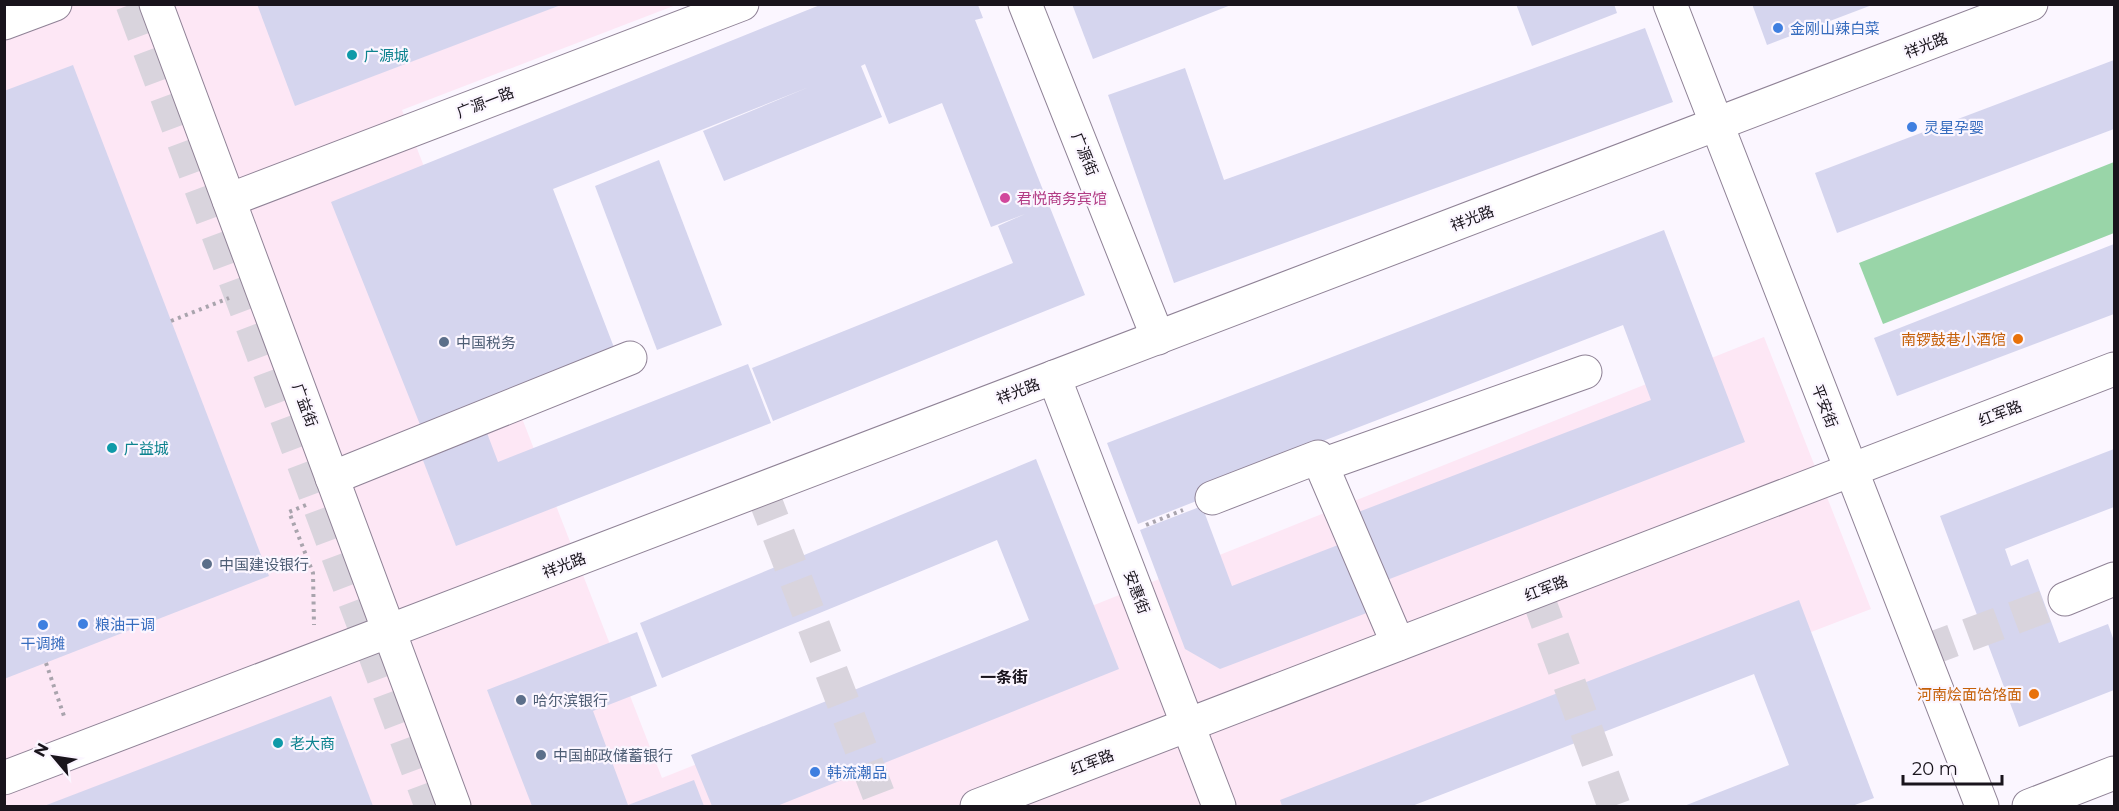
<svg xmlns="http://www.w3.org/2000/svg" width="2119" height="811" viewBox="0 0 2119 811" font-family="Montserrat,'Noto Sans SC',sans-serif">
<style>
.commercial{fill:#fde7f5}
.green{fill:#99d5a8}
.building{fill:#d5d5ee}
.lines{fill:none;stroke-linecap:round;stroke-linejoin:round}
.minor-tunnel{stroke:#d9d4dd;stroke-width:33;stroke-dasharray:33 16;stroke-linecap:butt}
.minor-casing{stroke:#8f8296;stroke-width:35}
.path{stroke:#a9a4ad;stroke-width:4;stroke-dasharray:3 4.5;stroke-linecap:butt}
.minor{stroke:#fff;stroke-width:33}
.shop-dot{fill:#3f7fe0;stroke:#fbf6ff;stroke-width:2}
.culture-dot{fill:#0f9aa8;stroke:#fbf6ff;stroke-width:2}
.hotel-dot{fill:#d1479c;stroke:#fbf6ff;stroke-width:2}
.food-dot{fill:#e8710a;stroke:#fbf6ff;stroke-width:2}
.service-dot{fill:#5c6f8a;stroke:#fbf6ff;stroke-width:2}
.labels{text-anchor:middle;dominant-baseline:central;stroke-width:4.5;stroke-linejoin:round;paint-order:stroke}
.shop-label{font-size:15px;fill:#366cbe;stroke:#fbf6ff;text-anchor:start}
.street-label{font-size:15px;fill:#19141c;stroke:#fbf6ff}
.culture-label{font-size:15px;fill:#0d838f;stroke:#fbf6ff;text-anchor:start}
.hotel-label{font-size:15px;fill:#b23c85;stroke:#fbf6ff;text-anchor:start}
.food-label{font-size:15px;fill:#c56008;stroke:#fbf6ff;text-anchor:end}
.service-label{font-size:15px;fill:#4e5e75;stroke:#fbf6ff;text-anchor:start}
.neighbourhood-label{font-size:16px;font-weight:bold;fill:#19141c;stroke:#fbf6ff}
</style>
<rect width="100%" height="100%" fill="#fbf6ff"/>
<!-- commercial -->
<polygon class="commercial" points="5,5 676,5 402,110 662,778 1764,337 1871,609 1360,806 5,806"/>
<!-- green -->
<polygon class="green" points="2114,162 2114,233 1883,324 1859,263"/>
<!-- building -->
<g class="building">
<polygon points="257,4 561,4 561,5 295,106"/>
<polygon points="1072,4 1231,4 1231,5 1093,59"/>
<polygon points="1516,4 1614,4 1617,13 1532,46"/>
<polygon points="1752,4 1872,4 1872,5 1767,45"/>
<polygon points="820,5 978,5 983,18 975,20 1085,295 773,421 752,368 1013,263 998,226 1025,214 991,227 942,103 889,124 865,64 861,66 882,117 724,181 703,131 809,87 553,189 615,350 421,427 331,202"/>
<polygon points="1645,28 1673,102 1174,283 1108,95 1185,68 1224,180"/>
<polygon points="2114,60 2114,129 1837,233 1815,173"/>
<polygon points="73,65 269,576 4,679 4,91"/>
<polygon points="659,160 722,325 657,350 595,186"/>
<polygon points="1664,230 1745,442 1374,585 1348,516 1651,400 1623,325 1196,490 1199,500 1138,524 1107,443"/>
<polygon points="2114,244 2114,314 1897,396 1874,338"/>
<polygon points="748,364 771,423 456,546 419,450 484,425 498,462"/>
<polygon points="2114,449 2114,507 2005,549 2011,566 2028,559 2059,643 2108,624 2114,641 2114,690 2019,727 1940,516"/>
<polygon points="1036,459 1119,669 777,806 712,806 691,755 1029,620 997,540 662,678 640,623"/>
<polygon points="1202,506 1232,586 1351,540 1377,609 1220,669 1185,649 1140,530"/>
<polygon points="1799,600 1874,798 1852,806 1684,806 1789,765 1754,674 1412,806 1282,806 1280,800"/>
<polygon points="637,632 657,686 593,711 628,805 694,780 704,806 532,806 487,690"/>
<polygon points="331,696 373,806 44,806"/>
</g>
<g class="lines">
<!-- minor-tunnel -->
<g class="minor-tunnel">
<polyline points="132,4 431,806"/>
<polyline points="761,489 883,806"/>
<polyline points="1536,592 1614,806"/>
<polyline points="1922,652 2065,599"/>
</g>
<!-- minor casing -->
<g class="minor-casing">
<g id="minor">
<polyline points="156,4 454,806"/>
<polyline points="1025,4 1158,338"/>
<polyline points="1670,4 1982,806"/>
<polyline points="4,23 55,4"/>
<polyline points="229,200 742,4"/>
<polyline points="1054,377 1219,806"/>
<polyline points="1322,465 1585,372"/>
<polyline points="332,478 630,358"/>
<polyline points="1212,498 1318,457 1398,644"/>
<polyline points="2065,599 2114,579"/>
<polyline points="4,778 2031,4"/>
<polyline points="977,806 2114,369"/>
<polyline points="2029,806 2114,773"/>
</g>
</g>
<!-- path -->
<g class="path">
<polyline points="171,321 229,298"/>
<polyline points="306,505 289,512 313,573 314,625"/>
<polyline points="1146,525 1183,510"/>
<polyline points="46,663 65,719"/>
</g>
<!-- minor -->
<use href="#minor" class="minor"/>
</g>
<!-- markers -->
<g class="shop-dot">
<circle cx="1778" cy="28" r="6"/>
<circle cx="1912" cy="127" r="6"/>
<circle cx="83" cy="624" r="6"/>
<circle cx="43" cy="625" r="6"/>
<circle cx="815" cy="772" r="6"/>
</g>
<g class="culture-dot">
<circle cx="352" cy="55" r="6"/>
<circle cx="112" cy="448" r="6"/>
<circle cx="278" cy="743" r="6"/>
</g>
<circle class="hotel-dot" cx="1005" cy="198" r="6"/>
<g class="food-dot">
<circle cx="2018" cy="339" r="6"/>
<circle cx="2034" cy="694" r="6"/>
</g>
<g class="service-dot">
<circle cx="444" cy="342" r="6"/>
<circle cx="207" cy="564" r="6"/>
<circle cx="521" cy="700" r="6"/>
<circle cx="541" cy="755" r="6"/>
</g>
<g class="labels">
<!-- shop labels -->
<g class="shop-label">
<text x="1790" y="28">金刚山辣白菜</text>
<text x="1924" y="127">灵星孕婴</text>
<text x="95" y="624">粮油干调</text>
<text x="43" y="643" text-anchor="middle">干调摊</text>
<text x="827" y="772">韩流潮品</text>
</g>
<!-- street labels -->
<g class="street-label">
<text transform="translate(1926 45) rotate(-21)">祥光路</text>
<text transform="translate(485 102) rotate(-21)">广源一路</text>
<text transform="translate(1085 154) rotate(68)">广源街</text>
<text transform="translate(1472 218) rotate(-21)">祥光路</text>
<text transform="translate(1018 391) rotate(-21)">祥光路</text>
<text transform="translate(305 405) rotate(70)">广益街</text>
<text transform="translate(1825 406) rotate(69)">平安街</text>
<text transform="translate(2000 413) rotate(-21)">红军路</text>
<text transform="translate(564 565) rotate(-21)">祥光路</text>
<text transform="translate(1546 588) rotate(-21)">红军路</text>
<text transform="translate(1137 592) rotate(69)">安惠街</text>
<text transform="translate(1092 762) rotate(-21)">红军路</text>
</g>
<!-- culture labels -->
<g class="culture-label">
<text x="364" y="55">广源城</text>
<text x="124" y="448">广益城</text>
<text x="290" y="743">老大商</text>
</g>
<!-- hotel labels -->
<g class="hotel-label">
<text x="1017" y="198">君悦商务宾馆</text>
</g>
<!-- food labels -->
<g class="food-label">
<text x="2006" y="339">南锣鼓巷小酒馆</text>
<text x="2022" y="694">河南烩面饸饹面</text>
</g>
<!-- service labels -->
<g class="service-label">
<text x="456" y="342">中国税务</text>
<text x="219" y="564">中国建设银行</text>
<text x="533" y="700">哈尔滨银行</text>
<text x="553" y="755">中国邮政储蓄银行</text>
</g>
<!-- neighbourhood labels -->
<g class="neighbourhood-label">
<text x="1004" y="677">一条街</text>
</g>
</g>
<!-- border -->
<rect width="2119" height="811" fill="none" stroke="#19141c" stroke-width="12"/>
<!-- north arrow -->
<g transform="translate(54 757) rotate(299)" stroke="#fbf6ff" stroke-width="4.5" paint-order="stroke">
<path d="M0-4.5L10 22L0 15L-10 22Z" fill="#19141c"/>
<text y="-9" font-size="16" font-weight="bold" text-anchor="middle" fill="#19141c">N</text>
</g>
<!-- scale -->
<path d="M1903 775v9h99v-9" fill="none" stroke="#19141c" stroke-width="3"/>
<text x="1912" y="775" font-size="18" fill="#19141c" stroke="#fbf6ff" stroke-width="4.5" paint-order="stroke">20 m</text>
</svg>
